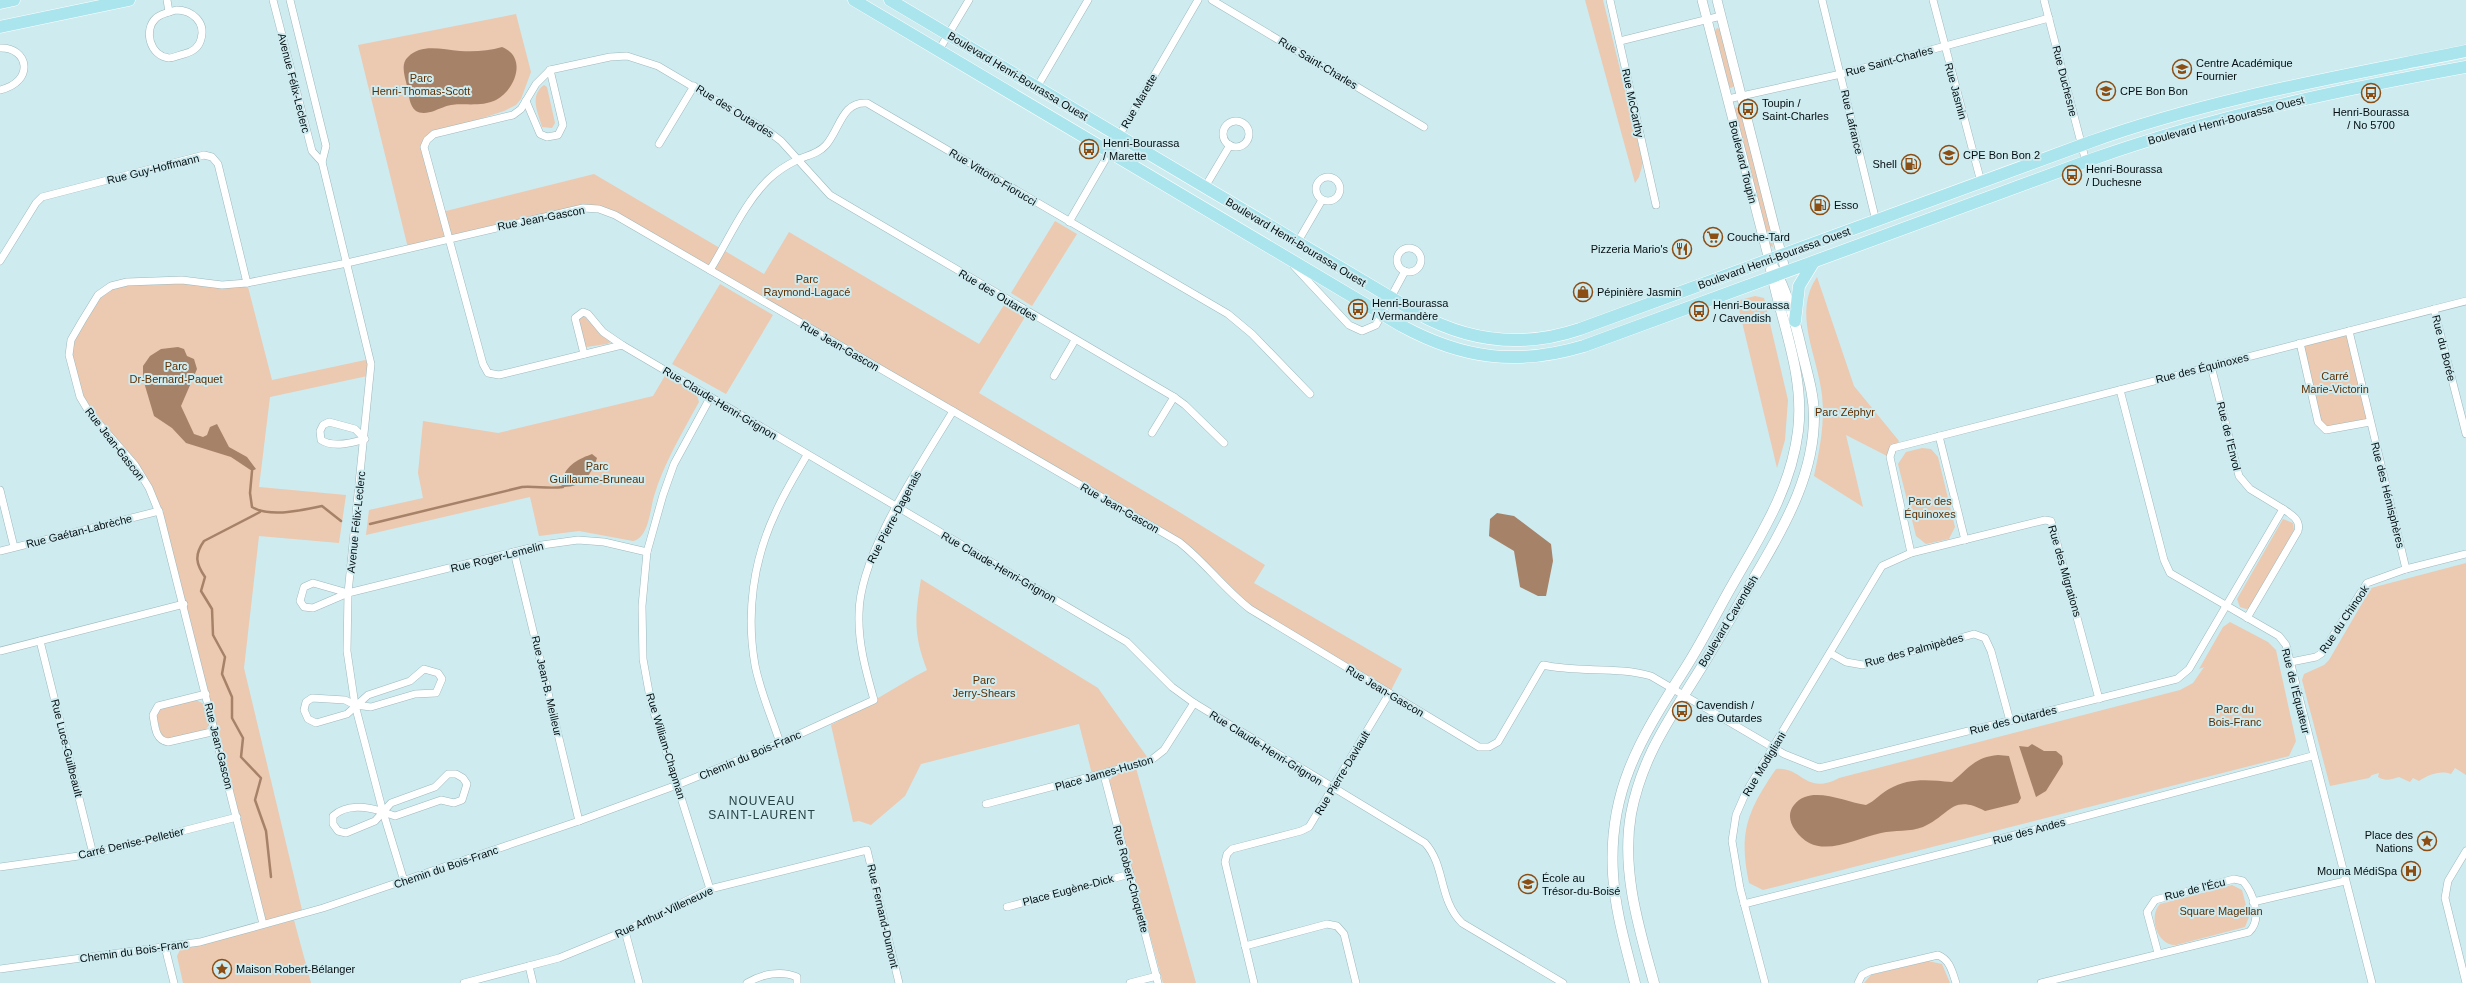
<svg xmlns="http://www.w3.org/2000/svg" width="2466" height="983" viewBox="0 0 2466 983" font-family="Arial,sans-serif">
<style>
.green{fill:#ecc9b1}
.water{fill:#a68268}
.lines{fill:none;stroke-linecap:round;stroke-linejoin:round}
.stream{stroke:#a68268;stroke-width:2.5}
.minor-casing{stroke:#9db9bd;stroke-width:8}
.tertiary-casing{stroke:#9db9bd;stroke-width:10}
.secondary-casing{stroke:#9db9bd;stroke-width:11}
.primary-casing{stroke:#fff;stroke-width:13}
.minor{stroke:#fff;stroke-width:7}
.tertiary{stroke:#fff;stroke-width:9}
.secondary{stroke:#fff;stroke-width:10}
.primary{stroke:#aae4ec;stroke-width:12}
.labels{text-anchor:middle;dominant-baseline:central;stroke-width:4;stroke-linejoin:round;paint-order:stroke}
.street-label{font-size:11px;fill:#040d0f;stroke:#ceebf0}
.poi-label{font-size:11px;fill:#040d0f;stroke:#ceebf0;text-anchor:start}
.park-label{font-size:11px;fill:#5e2e00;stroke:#ceebf0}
.neighbourhood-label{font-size:12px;letter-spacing:1px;fill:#274043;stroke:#ceebf0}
</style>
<rect width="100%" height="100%" fill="#ceebf0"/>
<!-- green -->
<g class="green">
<polygon points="1585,0 1603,0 1643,163 1639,177 1635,183"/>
<polygon points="516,14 531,72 521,99 516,105 504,111 434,134 424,147 442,212 594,174 764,274 789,232 979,344 1004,305 1025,317 979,393 1176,510 1265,565 1254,583 1402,669 1389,694 1250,609 1201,559 615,215 583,208 408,248 358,45"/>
<polygon points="1717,28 1720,29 1734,86 1731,88 1728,87 1714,32"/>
<path d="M544 85 547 87 555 123 552 128 542 127C538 112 529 96 544 85Z"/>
<polygon points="1736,107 1740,108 1769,220 1773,247 1769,245 1734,110"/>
<polygon points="1055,221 1077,234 1032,306 1011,293"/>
<path d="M1817 277 1854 386 1899 441 1887 456 1846 435 1863 507 1814 476C1820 448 1825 423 1822 395 1818 356 1792 313 1817 277Z"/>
<polygon points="182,280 222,285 247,283 272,380 370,359 372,375 270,397 259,487 346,495 339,543 259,536 244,668 303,914 263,924 165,531 149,488 89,412 69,355 71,340 98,295 111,286"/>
<polygon points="720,284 773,315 726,394 672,364"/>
<polygon points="1755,296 1764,298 1788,400 1785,440 1777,468 1737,301"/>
<polygon points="584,316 608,339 611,342 607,344 586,347 578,322 579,318"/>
<polygon points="2349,331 2370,422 2326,430 2318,422 2300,343"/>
<path d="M666 374 696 392 699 402C682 433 664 463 654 496 650 509 649 538 633 541L579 531 539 536 530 497 366 535 369 510 423 498 418 473 423 421 498 433 653 396Z"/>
<polygon points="1922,448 1931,449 1938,457 1955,527 1949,539 1926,544 1916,536 1898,464 1906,452"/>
<polygon points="2283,519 2293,523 2294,530 2250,608 2246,609 2240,607 2237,599"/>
<path d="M2466 563V775L2455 768 2451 774C2440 770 2428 775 2419 781L2413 778 2410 782 2399 777C2392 779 2386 782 2378 777L2379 773 2372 775 2369 778 2330 786 2302 680 2304 674 2324 665 2329 660 2371 588Z"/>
<path d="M921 579 1098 688 1150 761 1093 778 1079 724 921 764 905 796 871 825 859 821 853 822 831 725C864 708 894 687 927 670 913 634 915 617 921 579Z"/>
<path d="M2230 622 2268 642 2276 650 2296 741 2289 756 1763 890 1749 883C1738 832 1748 810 1776 769 1802 766 1805 796 1839 778L2180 690 2193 683 2204 667 2199 669 2223 627Z"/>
<polygon points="196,700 204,704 209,725 205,731 167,739 161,735 157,718 158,711 166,707"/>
<path d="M1136 768 1196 983H1163L1109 786C1109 772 1125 771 1136 768Z"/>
<path d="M2232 885 2242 890 2249 917 2245 927 2176 945C2157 946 2148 916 2160 904Z"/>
<polygon points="294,920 311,983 183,983 177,956 180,950"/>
<polygon points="1928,961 1942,964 1950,983 1864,983 1871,975"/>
</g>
<!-- water -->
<g class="water">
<path d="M502 47C528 57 515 90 496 100 482 107 466 103 451 105 445 106 439 109 434 111 429 113 420 114 416 111 409 106 409 94 407 86 405 77 400 64 408 57 422 43 442 50 460 51 474 52 489 51 502 47Z"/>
<polygon points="178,347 184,349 187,356 194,359 197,369 181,406 194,434 203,437 207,435 210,427 217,424 229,447 247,457 256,469 252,471 231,457 186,443 172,428 154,416 143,379 143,366 150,356 161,349"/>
<path d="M592 454 597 458C592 474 582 487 564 487L561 485C564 466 576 460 592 454Z"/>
<polygon points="1497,513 1514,516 1551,544 1553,561 1546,596 1538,596 1520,587 1514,551 1489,536 1490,519"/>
<polygon points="2032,744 2044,751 2056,751 2062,756 2063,764 2046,791 2036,797 2019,746 2028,747"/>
<path d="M1998 755 2009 756 2021 798 2018 803 1985 811C1952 793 1950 815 1923 827 1910 832 1895 830 1881 833 1852 839 1817 862 1795 830 1789 822 1788 812 1794 805 1810 784 1845 802 1866 805 1875 801 1881 793 1889 789 1910 777 1929 780 1952 782 1969 768 1975 757 1998 755Z"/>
</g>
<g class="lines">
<!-- stream -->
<g class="stream">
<path d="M252 471 250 493 252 507C271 518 302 510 322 506L341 521"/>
<path d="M260 512 204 541C194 555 196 564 205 577L201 591 212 609 213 635 225 657 222 674 232 697V718L243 738 241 757 261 778 255 800 266 831 271 877"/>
<path d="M370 524 522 487C536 486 549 489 563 487"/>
</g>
<!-- minor casing -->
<g class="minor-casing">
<g id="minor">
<polyline points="167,0 169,12"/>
<polyline points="273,0 312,151 322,162"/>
<polyline points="290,0 326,146 322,162 371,364 348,593 347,651 355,705 383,812 404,881"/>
<polyline points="1212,0 1424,127"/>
<polyline points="1610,0 1656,205"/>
<polyline points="1822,0 1876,221"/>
<polyline points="1933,0 1981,182"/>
<polyline points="2044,0 2086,162"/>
<path d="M176 10C192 10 206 22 201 39 199 48 192 52 184 54 179 55 173 58 169 58 150 56 143 30 156 18 162 13 169 12 176 10Z"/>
<polyline points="1620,41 1721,16"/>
<path d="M0 48C29 47 35 82 0 90"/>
<polyline points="939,50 969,0"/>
<polyline points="1037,87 1088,0"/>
<polyline points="1728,99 1841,74 2049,18"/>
<polyline points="526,101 540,134 547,137 558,135 563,125 550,70"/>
<circle cx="1236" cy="134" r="13"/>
<polyline points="659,144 694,86"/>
<circle cx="1328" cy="189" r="12"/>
<polyline points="1205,187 1230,145"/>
<polyline points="1069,222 1198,0"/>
<polyline points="1297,243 1322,200"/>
<circle cx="1409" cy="260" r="12"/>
<polyline points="0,261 36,203 42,197 204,155 212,157 218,164 247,283"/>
<polyline points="1294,266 1349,325 1362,331 1376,325 1405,271"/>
<path d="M710 270C728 241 744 203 769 179 777 171 787 165 797 160 808 155 818 154 826 145 840 129 842 101 867 103L1228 314 1252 334 1310 394"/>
<polyline points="2434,309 2466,434"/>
<polyline points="2349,331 2406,569"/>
<polyline points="2300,343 2318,422 2326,430 2370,422"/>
<polyline points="584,354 575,318 583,312 588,314 603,332 622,345"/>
<polyline points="2211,366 2239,476 2250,489 2283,509"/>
<polyline points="1054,376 1075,340"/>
<polyline points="2120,390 2164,560 2170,573 2279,636 2286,645 2372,983"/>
<polyline points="710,398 674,464 663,495 647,552 642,606 643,659 651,703 710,889"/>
<path d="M329 422 355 429 365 439C352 443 333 448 321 440L320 431 323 425Z"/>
<polyline points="1152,433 1174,397"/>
<polyline points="1939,436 1965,540"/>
<path d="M1224 443 1185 405 1174 397 830 195 781 141 768 131 658 66 627 56 610 57 550 70 536 84 521 109 513 115 434 134 427 140 424 147 483 364 488 373 499 375 622 345 1127 642 1172 687 1194 703 1425 843C1446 866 1438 899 1462 923L1563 983"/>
<polyline points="0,490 14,547"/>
<polyline points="0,551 159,511"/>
<polyline points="514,552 579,821"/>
<polyline points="1911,553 1890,457 1893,448 2466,301"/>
<polyline points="348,593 313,583 304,587 300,601 304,607 313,608 348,593 542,545 578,540 604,542 647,552"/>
<polyline points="40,641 93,854"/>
<polyline points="0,651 184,604"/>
<polyline points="1830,653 1846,662 1863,665 1974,634 1985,638 1991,651 2010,721"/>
<polyline points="2291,662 2316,657 2322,653 2367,583 2406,569 2466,554"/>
<path d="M206 694 158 706 153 715C155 726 155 740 168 742L216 731"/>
<polyline points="355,705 371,707 415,694 436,693 442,679 438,673 424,669 410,681 368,695 347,714 316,723 308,719 304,710 306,702 312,698 345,700 355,705"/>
<path d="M780 743C772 718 760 691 755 665 746 614 753 561 775 514 784 493 796 474 807 455"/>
<polyline points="1104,775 1158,983"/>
<polyline points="986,804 1150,761 1164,750 1194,703"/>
<path d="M383 812 395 816 441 800 454 803 462 800 467 784 463 778 456 774H448L435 787 391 803 375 821 346 833 338 831 333 824V816C346 804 367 806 383 812"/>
<polyline points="0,867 93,854 237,817"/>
<polyline points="2253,902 2345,881"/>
<polyline points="1744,904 1969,847 2312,756"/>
<polyline points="1007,907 1130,874"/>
<path d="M263 924 160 515 149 488 135 465 89 412 80 397 69 355 71 340 82 321 98 295 111 286 127 282 182 280 222 285 247 283 347 263 583 208 599 209 615 215 1179 542C1205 562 1224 589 1250 609L1479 747H1489L1498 742 1543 665C1579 673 1616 666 1651 676L1784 754 1819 768 2177 679 2189 669 2283 509C2292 515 2301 520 2298 531L2247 618"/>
<polyline points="625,931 639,983"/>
<polyline points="1245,946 1327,924 1337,926 1344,934 1356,983"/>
<polyline points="165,947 174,983"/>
<polyline points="529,966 533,983"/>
<path d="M0 969 200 942 323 908 579 821 677 785 780 743 874 700C866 671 858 644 859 614 859 554 922 463 953 411"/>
<polyline points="464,983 559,958 625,931 710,889 867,850 899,983"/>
<path d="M747 983C762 974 781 970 797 977V983"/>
<polyline points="1130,983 1157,976"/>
<polyline points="1254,983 1225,862 1227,854 1232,849 1301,831 1309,827 1389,694"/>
<polyline points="1765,983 1740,888 1732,841 1736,815 1746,792 1882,566 1911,553 2045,520 2051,521 2099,699"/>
<path d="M1858 983 1862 975 1870 971 1938 955C1950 960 1952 971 1956 983"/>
<path d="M2041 983 2249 932C2263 919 2253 893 2243 881L2234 879 2155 900 2147 912 2158 953"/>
<polyline points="2466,983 2445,898 2448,881 2466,851"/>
</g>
</g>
<!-- tertiary casing -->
<g class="tertiary-casing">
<g id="tertiary">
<polyline points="1702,0 1769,260"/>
<polyline points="1717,0 1786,273"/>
</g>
</g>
<!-- secondary casing -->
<g class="secondary-casing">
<g id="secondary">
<path d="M1635 983C1626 947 1615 911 1613 874 1608 793 1639 741 1681 675 1701 645 1716 613 1734 582 1762 533 1791 488 1798 431 1805 376 1782 324 1771 270"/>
<path d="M1654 983C1639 928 1621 871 1631 814 1641 762 1664 727 1691 684 1716 645 1738 605 1761 566 1788 520 1814 471 1814 417 1814 394 1807 373 1802 351 1795 321 1786 286 1769 260"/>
</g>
</g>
<!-- primary casing -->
<g class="primary-casing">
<g id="primary">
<path d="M854 0 1402 326C1463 359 1517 366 1584 346L2093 159C2214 116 2340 90 2466 67"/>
<path d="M890 0 1417 313C1469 342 1524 348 1580 329L2090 142C2212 98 2339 77 2466 51"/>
<polyline points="0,3 14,0"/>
<polyline points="0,27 129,0"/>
<polyline points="1795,321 1799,286 1813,263"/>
</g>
</g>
<!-- minor -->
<use href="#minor" class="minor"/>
<!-- tertiary -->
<use href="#tertiary" class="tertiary"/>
<!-- secondary -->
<use href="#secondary" class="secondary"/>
<!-- primary -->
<use href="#primary" class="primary"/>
</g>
<!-- icons -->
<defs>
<g id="school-ring" transform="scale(1)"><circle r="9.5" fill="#ceebf0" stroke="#8c4d13" stroke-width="1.5"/><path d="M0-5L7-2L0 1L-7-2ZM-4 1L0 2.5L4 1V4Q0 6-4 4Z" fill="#8c4d13"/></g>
<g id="bus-ring" transform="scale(1)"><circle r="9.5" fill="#ceebf0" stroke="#8c4d13" stroke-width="1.5"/><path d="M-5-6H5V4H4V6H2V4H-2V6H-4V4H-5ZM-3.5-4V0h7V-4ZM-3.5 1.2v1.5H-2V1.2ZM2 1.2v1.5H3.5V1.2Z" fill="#8c4d13"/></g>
<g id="fuel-ring" transform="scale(1)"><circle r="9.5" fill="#ceebf0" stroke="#8c4d13" stroke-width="1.5"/><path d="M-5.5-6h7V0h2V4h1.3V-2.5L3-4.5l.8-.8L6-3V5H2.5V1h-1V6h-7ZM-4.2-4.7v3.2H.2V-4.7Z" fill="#8c4d13"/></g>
<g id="supermarket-ring" transform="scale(1)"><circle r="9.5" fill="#ceebf0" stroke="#8c4d13" stroke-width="1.5"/><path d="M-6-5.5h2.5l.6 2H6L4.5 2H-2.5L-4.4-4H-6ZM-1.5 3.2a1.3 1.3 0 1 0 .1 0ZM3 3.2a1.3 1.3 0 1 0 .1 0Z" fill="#8c4d13"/></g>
<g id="restaurant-ring" transform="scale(1)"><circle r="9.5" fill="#ceebf0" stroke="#8c4d13" stroke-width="1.5"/><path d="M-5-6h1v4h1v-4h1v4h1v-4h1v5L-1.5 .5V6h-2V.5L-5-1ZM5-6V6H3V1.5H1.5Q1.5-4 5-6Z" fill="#8c4d13"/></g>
<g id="shop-ring" transform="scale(1)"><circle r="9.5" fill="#ceebf0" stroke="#8c4d13" stroke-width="1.5"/><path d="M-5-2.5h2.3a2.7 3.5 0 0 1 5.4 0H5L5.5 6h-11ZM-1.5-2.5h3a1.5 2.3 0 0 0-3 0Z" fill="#8c4d13"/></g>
<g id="sight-ring" transform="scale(1)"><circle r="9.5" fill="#ceebf0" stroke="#8c4d13" stroke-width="1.5"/><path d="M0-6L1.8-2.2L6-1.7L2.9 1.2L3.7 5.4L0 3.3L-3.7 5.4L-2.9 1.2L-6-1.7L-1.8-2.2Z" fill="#8c4d13"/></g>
<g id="hospital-ring" transform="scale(1)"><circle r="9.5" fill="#ceebf0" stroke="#8c4d13" stroke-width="1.5"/><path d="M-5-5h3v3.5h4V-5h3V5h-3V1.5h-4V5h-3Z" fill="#8c4d13"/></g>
</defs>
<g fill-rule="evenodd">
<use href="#school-ring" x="2182" y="69"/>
<use href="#school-ring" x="2106" y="91"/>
<use href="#bus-ring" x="2371" y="93"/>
<use href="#bus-ring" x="1748" y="109"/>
<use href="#bus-ring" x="1089" y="149"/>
<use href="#school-ring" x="1949" y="155"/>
<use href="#fuel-ring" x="1911" y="164"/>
<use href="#bus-ring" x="2072" y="175"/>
<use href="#fuel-ring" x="1820" y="205"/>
<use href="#supermarket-ring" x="1713" y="237"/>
<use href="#restaurant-ring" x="1682" y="249"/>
<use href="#shop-ring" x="1583" y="292"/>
<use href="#bus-ring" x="1358" y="309"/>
<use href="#bus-ring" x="1699" y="311"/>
<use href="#bus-ring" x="1682" y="711"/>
<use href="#sight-ring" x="2427" y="841"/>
<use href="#hospital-ring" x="2411" y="871"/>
<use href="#school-ring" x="1528" y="884"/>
<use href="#sight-ring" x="222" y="969"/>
</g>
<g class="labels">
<!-- street labels -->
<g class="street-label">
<text transform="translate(1889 61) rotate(-15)">Rue Saint-Charles</text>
<text transform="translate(1318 63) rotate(31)">Rue Saint-Charles</text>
<text transform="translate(1018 76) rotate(31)">Boulevard Henri-Bourassa Ouest</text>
<text transform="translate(2065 81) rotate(76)">Rue Duchesne</text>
<text transform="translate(294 83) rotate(76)">Avenue Félix-Leclerc</text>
<text transform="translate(1956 91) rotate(75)">Rue Jasmin</text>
<text transform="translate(1139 101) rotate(-60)">Rue Marette</text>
<text transform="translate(1633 103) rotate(78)">Rue McCarthy</text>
<text transform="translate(735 111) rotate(32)">Rue des Outardes</text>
<text transform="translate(2226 120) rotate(-15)">Boulevard Henri-Bourassa Ouest</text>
<text transform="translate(1852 122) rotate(77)">Rue Lafrance</text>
<text transform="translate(1743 162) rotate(76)">Boulevard Toupin</text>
<text transform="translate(153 169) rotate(-14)">Rue Guy-Hoffmann</text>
<text transform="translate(993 177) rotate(31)">Rue Vittorio-Fiorucci</text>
<text transform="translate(541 218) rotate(-11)">Rue Jean-Gascon</text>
<text transform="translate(1296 242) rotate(31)">Boulevard Henri-Bourassa Ouest</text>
<text transform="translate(1774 258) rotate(-20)">Boulevard Henri-Bourassa Ouest</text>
<text transform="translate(998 295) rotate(31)">Rue des Outardes</text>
<text transform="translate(840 346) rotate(30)">Rue Jean-Gascon</text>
<text transform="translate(2444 348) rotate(76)">Rue du Borée</text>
<text transform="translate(2202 368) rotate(-14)">Rue des Équinoxes</text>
<text transform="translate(720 403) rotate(31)">Rue Claude-Henri-Grignon</text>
<text transform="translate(2229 436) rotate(76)">Rue de l'Envol</text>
<text transform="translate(115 444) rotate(52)">Rue Jean-Gascon</text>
<text transform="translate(2388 495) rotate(76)">Rue des Hémisphères</text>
<text transform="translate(1120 508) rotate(30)">Rue Jean-Gascon</text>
<text transform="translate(894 517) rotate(-62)">Rue Pierre-Dagenais</text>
<text transform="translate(356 522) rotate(-84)">Avenue Félix-Leclerc</text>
<text transform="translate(79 531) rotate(-14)">Rue Gaétan-Labrèche</text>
<text transform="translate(497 557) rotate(-14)">Rue Roger-Lemelin</text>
<text transform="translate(999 567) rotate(30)">Rue Claude-Henri-Grignon</text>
<text transform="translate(2065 571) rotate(74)">Rue des Migrations</text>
<text transform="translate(2344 619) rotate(-56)">Rue du Chinook</text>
<text transform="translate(1728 621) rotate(-59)">Boulevard Cavendish</text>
<text transform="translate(1914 650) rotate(-15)">Rue des Palmipèdes</text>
<text transform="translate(547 686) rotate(77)">Rue Jean-B. Meilleur</text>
<text transform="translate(1385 691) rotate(31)">Rue Jean-Gascon</text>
<text transform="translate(2296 691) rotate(76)">Rue de l'Équateur</text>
<text transform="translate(2013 720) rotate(-14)">Rue des Outardes</text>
<text transform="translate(219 746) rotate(76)">Rue Jean-Gascon</text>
<text transform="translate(666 746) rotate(73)">Rue William-Chapman</text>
<text transform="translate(67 748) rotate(76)">Rue Luce-Guilbeault</text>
<text transform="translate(1266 748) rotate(32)">Rue Claude-Henri-Grignon</text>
<text transform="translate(750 755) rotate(-23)">Chemin du Bois-Franc</text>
<text transform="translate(1764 764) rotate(-59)">Rue Modigliani</text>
<text transform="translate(1104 773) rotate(-16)">Place James-Huston</text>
<text transform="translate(1342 773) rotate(-59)">Rue Pierre-Daviault</text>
<text transform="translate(2029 831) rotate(-15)">Rue des Andes</text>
<text transform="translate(131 843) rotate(-13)">Carré Denise-Pelletier</text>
<text transform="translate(446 867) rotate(-19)">Chemin du Bois-Franc</text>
<text transform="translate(1131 879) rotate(75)">Rue Robert-Choquette</text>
<text transform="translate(2195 889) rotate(-14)">Rue de l'Écu</text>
<text transform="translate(1068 890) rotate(-15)">Place Eugène-Dick</text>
<text transform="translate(664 912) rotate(-25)">Rue Arthur-Villeneuve</text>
<text transform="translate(883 916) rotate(77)">Rue Fernand-Dumont</text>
<text transform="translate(134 951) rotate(-8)">Chemin du Bois-Franc</text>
</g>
<!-- poi labels -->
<g class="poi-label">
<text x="2196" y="63">Centre Académique<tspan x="2196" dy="13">Fournier</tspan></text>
<text x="2120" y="91">CPE Bon Bon</text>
<text x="1762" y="103">Toupin /<tspan x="1762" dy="13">Saint-Charles</tspan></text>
<text x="2371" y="112" text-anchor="middle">Henri-Bourassa<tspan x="2371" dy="13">/ No 5700</tspan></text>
<text x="1103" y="143">Henri-Bourassa<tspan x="1103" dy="13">/ Marette</tspan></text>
<text x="1963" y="155">CPE Bon Bon 2</text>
<text x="1897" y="164" text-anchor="end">Shell</text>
<text x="2086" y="169">Henri-Bourassa<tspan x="2086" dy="13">/ Duchesne</tspan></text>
<text x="1834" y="205">Esso</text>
<text x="1727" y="237">Couche-Tard</text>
<text x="1668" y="249" text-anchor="end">Pizzeria Mario's</text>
<text x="1597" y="292">Pépinière Jasmin</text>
<text x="1372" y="303">Henri-Bourassa<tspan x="1372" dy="13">/ Vermandère</tspan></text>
<text x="1713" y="305">Henri-Bourassa<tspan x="1713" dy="13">/ Cavendish</tspan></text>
<text x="1696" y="705">Cavendish /<tspan x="1696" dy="13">des Outardes</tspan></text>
<text x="2413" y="835" text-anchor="end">Place des<tspan x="2413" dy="13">Nations</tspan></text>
<text x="2397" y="871" text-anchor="end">Mouna MédiSpa</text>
<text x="1542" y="878">École au<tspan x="1542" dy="13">Trésor-du-Boisé</tspan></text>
<text x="236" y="969">Maison Robert-Bélanger</text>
</g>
<!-- park labels -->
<g class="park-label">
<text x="421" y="78">Parc<tspan x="421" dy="13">Henri-Thomas-Scott</tspan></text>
<text x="807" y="279">Parc<tspan x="807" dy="13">Raymond-Lagacé</tspan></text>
<text x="176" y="366">Parc<tspan x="176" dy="13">Dr-Bernard-Paquet</tspan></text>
<text x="2335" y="376">Carré<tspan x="2335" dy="13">Marie-Victorin</tspan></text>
<text x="1845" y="412">Parc Zéphyr</text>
<text x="597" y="466">Parc<tspan x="597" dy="13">Guillaume-Bruneau</tspan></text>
<text x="1930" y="501">Parc des<tspan x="1930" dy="13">Équinoxes</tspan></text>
<text x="984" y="680">Parc<tspan x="984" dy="13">Jerry-Shears</tspan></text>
<text x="2235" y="709">Parc du<tspan x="2235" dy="13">Bois-Franc</tspan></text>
<text x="2221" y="911">Square Magellan</text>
</g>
<!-- neighbourhood labels -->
<g class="neighbourhood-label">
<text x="762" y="801">NOUVEAU<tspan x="762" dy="14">SAINT-LAURENT</tspan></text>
</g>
</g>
</svg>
